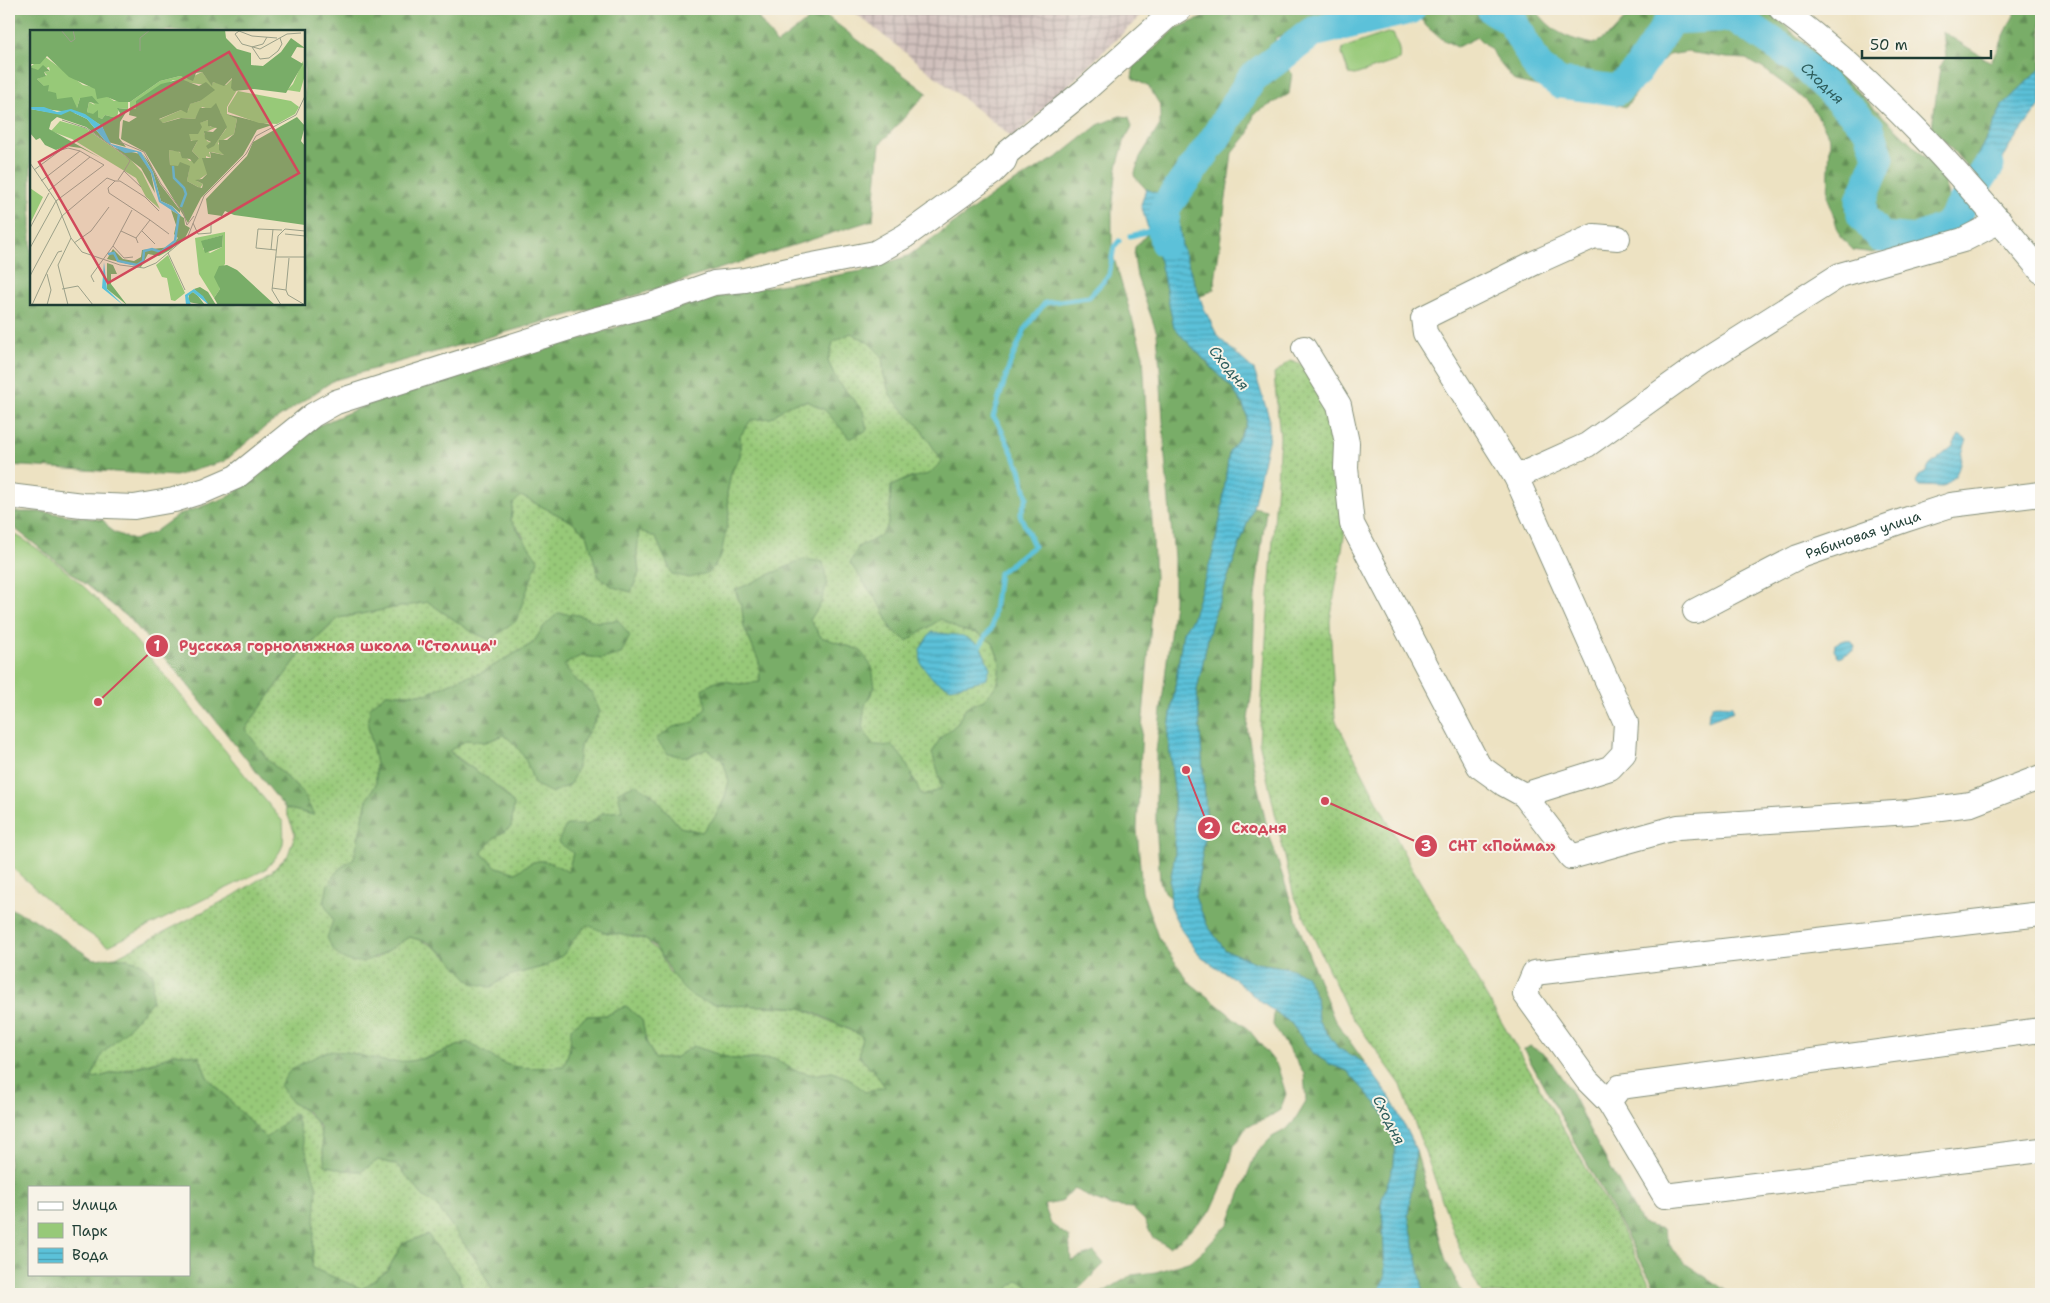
<svg xmlns="http://www.w3.org/2000/svg" width="2050" height="1303" viewBox="0 0 2050 1303" font-family="'Shantell Sans',sans-serif">
<style>
.industrial{fill:url(#industrial-grid)}
.green{fill:url(#green-dots);stroke:#5b8356;fill-rule:evenodd}
.forest{fill:url(#forest-firs);stroke:#4c754e;fill-rule:evenodd}
.pitch{fill:#97c978;stroke:#5b8356}
.water{fill:url(#water-rules);stroke:#3d7f86}
.lines{fill:none;stroke-linecap:round;stroke-linejoin:round}
.stream{stroke:#5bc1d9;stroke-width:5}
.river{stroke:#5bc1d9;stroke-width:31}
.minor-casing{stroke:#86907b;stroke-width:26}
.minor{stroke:#fff;stroke-width:24}
.labels{text-anchor:middle;dominant-baseline:central;stroke-width:4;stroke-linejoin:round;paint-order:stroke}
.street-label{font-size:14px;fill:#1f3d34;stroke:#f7f3e8}
.water-label{font-size:15px;font-style:italic;fill:#2e5e5d;stroke:#f7f3e8}
.inset-river{fill:none;stroke:#5bc1d9;stroke-width:2.5}
.inset-road{fill:none;stroke:#9ba089;stroke-width:1}
.view{fill:#d1495b;fill-opacity:0.15;stroke:#d1495b;stroke-width:2.5}
.inset-edge{fill:none;stroke:#1f3d34;stroke-width:2.5}
.leader{fill:none;stroke:#d1495b;stroke-width:2}
.callout-dot{fill:#d1495b;stroke:#f7f3e8;stroke-width:2}
.mark-label{font-size:15px;text-anchor:middle;font-weight:bold;fill:#fff}
.callout-label{font-size:15px;text-anchor:middle;font-weight:bold;fill:#d1495b;stroke:#f7f3e8;stroke-width:4;stroke-linejoin:round;paint-order:stroke}
</style>
<defs>
<pattern id="industrial-grid" width="8" height="8" patternUnits="userSpaceOnUse" patternTransform="scale(1.25)"><rect width="8" height="8" fill="#d0c0bc"/><path d="M0 4h8M4 0v8" fill="none" stroke="#a89d9a"/></pattern>
<pattern id="green-dots" width="8" height="8" patternUnits="userSpaceOnUse" patternTransform="scale(1.25)"><rect width="8" height="8" fill="#97c978"/><path d="M2 2h.1M6 6h.1" fill="none" stroke="#7ba463" stroke-width="1.8" stroke-linecap="round"/></pattern>
<pattern id="forest-firs" width="22" height="20" patternUnits="userSpaceOnUse" patternTransform="scale(1.25)"><rect width="22" height="20" fill="#79ad68"/><path d="M5 1l3.5 6h-7zM16 11l3.5 6h-7z" fill="#638e56"/></pattern>
<pattern id="water-rules" width="6" height="5" patternUnits="userSpaceOnUse" patternTransform="scale(1.25)"><rect width="6" height="5" fill="#5bc1d9"/><path d="M0 2.5h6" fill="none" stroke="#4b9eb1"/></pattern>
</defs>
<rect width="100%" height="100%" fill="#f7f3e8"/>
<filter id="ink" filterUnits="userSpaceOnUse"><feTurbulence type="fractalNoise" baseFrequency=".02" numOctaves="2"/><feDisplacementMap in="SourceGraphic" scale="10" xChannelSelector="R" yChannelSelector="G"/><feConvolveMatrix kernelMatrix="1 2 1 2 8 2 1 2 1" color-interpolation-filters="sRGB"/></filter>
<filter id="wash" filterUnits="userSpaceOnUse"><feTurbulence type="fractalNoise" baseFrequency=".0096" numOctaves="4" result="noise"/><feDisplacementMap in="SourceGraphic" scale="20" xChannelSelector="R" yChannelSelector="G"/><feGaussianBlur stdDeviation="1.12" result="paint"/><feColorMatrix in="noise" values="0 0 0 0 0 0 0 0 0 0 0 0 0 0 0 0 0 1.4 0 .05"/><feComposite in="paint" operator="in"/></filter>
<g filter="url(#wash)">
<rect width="100%" height="100%" fill="#ede2c2"/>
<!-- industrial -->
<polygon class="industrial" points="850,9 1148,9 1013,138"/>
<!-- green -->
<g class="green">
<path d="M851 333 868 342 882 356 884 376 891 397 919 426 942 461 929 474 909 478 891 486C889 519 895 534 859 546L850 563 884 611 891 629 907 641 941 619 958 629 977 633 993 643 1000 663 998 683 984 700 966 707 957 724 941 737 932 753 938 771 941 789 922 797 905 761 893 746 873 745 862 727 865 705 875 687 860 650 821 637 810 620 821 603 745 587 735 590 742 608 744 627 759 662 760 682 740 684 720 680 706 708 694 723 673 727 687 757 707 749 723 761 729 781 724 800 715 817 702 832 680 827 653 795 623 811 603 813 587 825 573 853 568 872C545 858 537 856 516 873L497 867 481 853 494 838 511 827 514 805 502 790 449 751 466 740 486 742 504 735C524 751 527 760 534 784L578 766 580 746 600 712 592 693 576 680 564 665 582 655 601 659 618 620 598 622 578 615 544 626 533 643 481 673 462 678 426 694H386L368 725 376 764V784L367 800 354 858 339 869 325 903 333 920 375 959 409 937C435 944 438 950 458 966 468 974 480 980 491 987L508 976 546 966 563 955 574 939 587 924 607 933 627 935 646 940 660 954 669 972 715 1004 801 1008 862 1036 859 1057 874 1071 885 1087 865 1092 850 1079 832 1072 813 1075 794 1070 774 1059H733L693 1046 675 1058 655 1059 646 1041 642 1020 626 1006 607 1015 587 1016 572 1028 570 1047 564 1066C545 1067 518 1071 501 1062 489 1056 479 1048 467 1042 442 1052 416 1064 389 1062 375 1061 361 1055 347 1052L291 1102C323 1121 321 1130 325 1165L343 1170 362 1171 378 1160 397 1165 423 1196 438 1207 480 1266 494 1294H465L458 1275 428 1235 403 1243 387 1271 362 1289 312 1268 313 1230 295 1114 267 1139 207 1077 199 1056 175 1053 156 1061 91 1079 102 1054 124 1033 152 1001 140 962 116 957 233 896 271 872 288 855 295 834 285 808 313 815 302 791 268 760 245 729 298 657 339 618 428 602 472 632 524 537 511 520 513 504 521 496 574 523 588 537 598 576 613 587 631 592 639 573 637 552 639 529 656 538 672 574 729 514 727 494 731 473 740 456V436L751 420 771 418 788 405 807 401 825 410 850 438 863 411 836 379 828 361 833 342ZM931 632 980 645 985 656 986 679 951 688Z"/>
<polygon points="1290,361 1305,366 1332,404 1346,525 1330,621 1335,719 1408,861 1617,1221 1655,1294 1482,1294 1463,1258 1401,1085 1348,1011 1293,893 1259,741 1280,437 1274,374"/>
<polygon points="1018,1280 1041,1294 1002,1294"/>
</g>
<!-- forest -->
<g class="forest">
<path d="M9 9H752L777 44 820 11 927 93 880 144 873 220 615 302 334 380 265 427 225 461 175 476 9 465ZM31 31H304V304H31Z"/>
<polygon points="1223,9 1350,9 1310,23 1275,38 1277,58 1292,73 1289,94 1254,114 1249,133 1232,153 1214,289 1200,297 1182,247 1178,213 1167,197 1146,189 1134,176 1140,157 1160,125 1160,105 1149,87 1132,78 1134,66 1177,28"/>
<path d="M1413 9H1535C1552 32 1567 39 1594 44L1611 34 1625 19 1647 9H1762L1773 15 1831 66 1941 172 1951 205 1943 224H1922L1908 238 1891 249 1872 253 1853 250 1840 236 1828 198 1830 139 1822 123 1811 106 1795 92 1764 69 1746 59 1727 58 1688 52 1668 55 1654 69 1626 107 1515 81 1502 66 1491 50 1477 37 1457 47 1440 38 1426 26Z"/>
<polygon points="2017,9 2041,9 2041,68 2003,105 1970,170 1932,127 1940,67 1946,57 1943,32 1991,62"/>
<path d="M1120 116 1129 117 1132 127 1125 139 1117 167 1112 210V252L1143 355 1155 577 1142 728 1137 829 1142 891 1158 937 1189 982 1249 1030 1277 1065 1286 1094 1280 1110 1266 1119 1247 1126 1234 1146 1227 1175 1211 1211 1182 1238 1169 1247 1152 1237 1145 1221 1132 1208 1111 1206 1090 1198 1074 1188 1061 1202 1044 1205 1051 1224 1069 1237 1071 1261 1094 1252 1104 1264 1074 1294H1041L1018 1280 1002 1294H494L480 1266 438 1207 423 1196 397 1165 378 1160 362 1171 343 1170 325 1165 320 1127 308 1112 291 1102 280 1085 291 1069 327 1051 347 1052 388 1062 410 1061 430 1057 467 1042C479 1048 489 1055 501 1062 518 1071 545 1067 564 1066L570 1048 571 1028 587 1016 607 1015 626 1006 642 1020 646 1041 655 1059 675 1058 693 1046 733 1059H774L794 1070 813 1075 832 1072 850 1079 865 1092 885 1087 874 1071 859 1057 862 1036C847 1029 815 1011 799 1008 770 1003 723 1010 698 999 670 987 667 951 646 940 635 934 620 935 608 933 601 932 594 927 587 925L574 939 563 955 546 966 508 976 491 987 472 983 445 954 428 942 409 937C389 949 361 974 338 955 333 951 330 943 327 938L333 920 324 903 328 884 339 869 354 858 367 800 376 784V764L368 725 370 707 386 694H426L462 678 481 673 533 643 544 626 558 613 578 615 598 622 618 620 630 636 621 654 601 659 582 655 564 665 576 680 592 693 600 712 580 746 578 766 570 785 552 793 534 784C527 761 523 750 504 735L486 742 466 740 449 751C460 762 473 768 485 777 497 785 505 794 514 805L511 827 494 838 481 853 497 867 516 873C537 856 545 858 568 872L573 853 558 842 566 825H587L603 813 622 811 618 792 636 784 653 795 680 827 702 832 715 817 724 800 729 781 723 761 707 749 687 757 668 754 656 739 673 727 694 722 706 708 703 688 720 680 740 684 760 682 759 662 744 627 742 608 735 590 804 559 823 562 827 583 821 603 810 620 821 637 860 650 872 667 875 687 865 705 862 727 873 745 893 746 905 761 922 796 941 789 938 771 932 753 941 737 957 724 966 707 984 700 998 683 1000 663 993 643 977 633 958 629 941 619 907 641 891 629 884 611 850 563 859 546C895 534 889 519 891 486L909 478 929 474 942 461 919 426 891 397 884 376 882 356 868 342 851 333 833 342 828 361 836 379 863 411 867 430 850 439 825 410 807 401 788 405 771 418 751 420 740 436V456L731 473 727 494 729 514 721 556 710 572 690 578 672 574 656 538 639 530 637 552 639 573 631 592 613 587 598 576 588 537 574 523 521 496 513 504 511 520 538 560 516 621 490 640 472 632 428 602 338 618 298 657 245 729 268 760 302 791 314 815 285 808 183 679 129 618 9 524V512H45L103 520 113 532 133 540 153 533 178 515 230 496 317 426 366 405 701 301 743 291 862 271 908 256 997 192 1059 156 1098 125Z"/>
<polygon points="1149,232 1160,261 1174,328 1232,389 1243,405 1247,416 1246,426 1236,443 1229,451 1221,516 1213,553 1192,619 1183,632 1174,693 1168,735 1174,790 1175,854 1170,882 1171,898 1164,892 1160,881 1156,823 1156,752 1174,602 1174,558 1165,457 1160,368 1157,333 1137,277 1134,257 1135,247"/>
<polygon points="1253,507 1266,510 1255,596 1252,690 1247,727 1255,775 1268,831 1305,945 1334,1019 1365,1063 1338,1048 1318,1020 1316,997 1289,968 1257,963 1225,950 1207,925 1195,897 1207,825 1197,690 1211,624"/>
<path d="M9 908 32 918 93 959 116 957 140 962 153 975 152 1001 124 1033 102 1054 91 1079 156 1062 175 1053 199 1056 207 1077 266 1138 295 1113 317 1188 312 1268 362 1289 387 1271 403 1243 428 1235 458 1275 465 1294H9ZM29 1187H189V1274H29Z"/>
<polygon points="1274,1012 1291,1023 1312,1052 1319,1058 1347,1071 1368,1094 1381,1109 1395,1144 1394,1164 1382,1199 1385,1278 1377,1294 1222,1294 1215,1290 1203,1294 1100,1294 1132,1275 1156,1272 1191,1261 1205,1249 1229,1223 1255,1155 1272,1137 1287,1129 1294,1121 1306,1101 1304,1073 1273,1025"/>
<polygon points="1530,1046 1547,1056 1570,1090 1590,1131 1642,1224 1663,1229 1672,1249 1686,1264 1731,1294 1659,1294 1524,1050"/>
<polygon points="1416,1150 1446,1261 1463,1294 1424,1294 1408,1215"/>
</g>
<!-- pitch -->
<g class="pitch">
<path d="M1387 33 1393 34C1397 41 1401 52 1399 60L1355 75 1349 74 1342 54 1343 48Z"/>
<path d="M9 531C80 570 138 642 188 704 219 743 251 783 283 822 285 848 283 849 266 869L108 946 75 924 9 865Z"/>
</g>
<!-- water -->
<g class="water">
<polygon points="2041,68 2041,104 2010,146 1987,189 1970,170 2003,105"/>
<polygon points="1146,189 1167,197 1178,213 1182,247 1203,306 1218,337 1254,370 1269,417 1269,437 1253,507 1211,624 1197,690 1207,825 1195,897 1207,925 1225,950 1257,963 1289,968 1306,975 1316,997 1318,1020 1338,1048 1365,1063 1390,1097 1416,1150 1408,1215 1424,1294 1377,1294 1385,1278 1382,1199 1394,1164 1395,1144 1381,1109 1347,1071 1329,1064 1312,1052 1291,1023 1262,1003 1232,977 1202,958 1182,931 1171,909 1170,882 1175,854 1174,790 1168,735 1183,632 1192,619 1213,553 1221,516 1229,451 1236,443 1246,426 1247,416 1243,405 1232,388 1174,328 1160,261 1152,242 1141,205"/>
<path d="M1959 435 1967 440C1957 461 1965 472 1943 487L1918 486 1916 482 1919 476 1925 473 1930 465 1952 447Z"/>
<polygon points="931,632 963,636 980,645 990,668 986,679 951,688 934,680 921,664 920,649"/>
<polygon points="1845,640 1852,642 1855,647 1854,650 1839,658 1834,649 1835,644"/>
<polygon points="1718,705 1732,706 1734,711 1708,721 1709,711 1712,706"/>
</g>
<g class="lines">
<!-- stream -->
<g class="stream">
<polyline points="1130,236 1154,230"/>
<polyline points="980,645 992,627 999,573 1034,546 1020,515 1027,497 1020,469 998,423 993,417 1011,361 1026,327 1045,303 1089,297 1109,275 1114,247 1119,241"/>
</g>
<!-- river -->
<g class="river">
<path id="s1" d="M1492 9 1511 20 1539 69 1560 83 1617 90 1637 71 1671 19 1733 16 1796 58 1869 128 1879 158 1861 200 1862 215 1880 237 1915 240 1948 226 1989 166"/>
<polyline points="1165,242 1163,228 1166,206 1214,140 1252,78 1313,32 1410,9"/>
</g>
</g>
</g>
<g filter="url(#ink)">
<g class="lines">
<!-- minor casing -->
<g class="minor-casing">
<g id="minor">
<path d="M1781 9C1878 80 1965 179 2041 271"/>
<polyline points="1304,348 1339,405 1347,443 1346,468 1352,524 1479,766 1504,784 1524,795 1610,768 1624,753 1626,723 1516,477 1425,333 1423,318 1534,263 1594,236 1618,238"/>
<polyline points="1516,477 1587,445 1703,362 1840,275 1963,240 2000,221"/>
<polyline points="9,496 82,505 134,507 174,500 206,490 236,477 313,415 336,402 597,319 651,305 714,283 745,280 797,268 875,253 905,236 992,173 1004,161 1007,153 1084,91 1167,17 1180,9"/>
<path id="s2" d="M1695 611 1798 557 1905 520 1951 505 2041 494"/>
<polyline points="1524,795 1571,857 1678,827 1910,812 1971,804 2041,777"/>
<polyline points="2041,1030 1620,1087 1609,1102 1665,1196 2041,1150"/>
<polyline points="1609,1102 1587,1080 1525,994 1534,973 2041,914"/>
</g>
</g>
<!-- minor -->
<use href="#minor" class="minor"/>
</g>
</g>
<g class="labels">
<!-- street labels -->
<g class="street-label">
<text stroke="none"><textPath href="#s2" startOffset="185">Рябиновая улица</textPath></text>
</g>
<!-- water labels -->
<g class="water-label">
<text stroke="none"><textPath href="#s1" startOffset="425">Сходня</textPath></text>
<text transform="translate(1229 368) rotate(50)">Сходня</text>
<text transform="translate(1389 1120) rotate(63)">Сходня</text>
</g>
</g>
<!-- overview -->
<g transform="translate(30 30)">
<rect width="275" height="275" fill="#ede2c2"/>
<path d="M14 26 53 55 63 57 84 71H98V79L89 78 87 88 75 85 72 89 57 82 59 72 65 75 58 68H50L47 78 26 69 7 49 17 45 14 42 20 41 19 37 8 41 0 37ZM273 31 275 45 270 62 257 60 263 54ZM172 42 182 55 183 52 196 55 203 48 204 61 207 60 197 77V84L207 89 204 104 188 113 194 125 182 122H179L181 128 176 126 177 144 167 151 173 154 170 158 157 151 159 140 140 135 139 120 148 121 160 131 169 128 162 121 167 112 159 110V104H166L169 93 178 90 180 97H187L174 103 177 111 185 114 196 99 190 82 172 77 165 89 149 88 133 93 128 90 151 80 158 81 159 74 170 71 181 56 143 50 107 71 106 79H100V72L130 51 150 46 158 49ZM30 91 55 98 101 130 112 142 130 179 116 167 106 148 42 109 21 101ZM0 158 13 167 0 194ZM195 202V234L186 245 190 259 184 268 169 244 165 208ZM193 205 192 217 180 223 173 219 176 210ZM138 225 155 263 145 271 141 270 137 248 132 247 126 235Z" fill="#97c978" fill-rule="evenodd"/>
<path d="M0 0H195L196 8 207 19 221 23V35L233 36 251 22 261 8 275 18 267 17 261 27 273 34 256 63 224 59 204 61 201 58 202 48 194 56 183 52 182 56 172 42 166 43 163 51 150 46 130 51 100 72H89L77 67 67 69 65 59 39 47 17 26 10 34H0ZM13 35 20 41 14 42 16 46 7 49 14 56 19 55 18 61 26 63 27 69 42 67 47 78 50 68 62 66 69 74 59 72 57 82 63 84 68 80V87L72 89 75 85 87 88 90 83 87 78 98 79 90 92 89 108 96 117 78 112 72 96 53 84 0 77V37L8 40ZM151 49 169 56 176 52 185 60 170 71 160 74 157 83 151 80 129 89 133 93 151 88 165 89 170 78H181L186 73 197 97 184 116 178 119 176 116 181 112 175 109 174 101 183 102 187 98 178 96V90L170 93 172 97 168 104H159L161 111 168 110 162 121 169 128 164 134 160 129 152 128 150 122 139 120 140 135 148 136 150 132 160 136 157 151 168 157 172 158 173 154 165 150 172 149 177 144 172 128H181L180 122 194 125 189 120V110H197L204 104 207 89 196 84 242 95 227 100 213 125 171 168 158 193 115 122 91 109 93 90 99 92 107 87 99 85 100 79H106V71L131 54ZM0 79 24 83 40 81 57 89 76 112 56 97 27 87 21 92 19 99 71 128 51 118 36 116 26 120 15 115 10 108 6 110 0 103ZM267 87 275 96 271 111 275 116V195L204 185 195 181 192 186 178 184 176 169 217 126 223 112ZM85 118 110 124 121 143 125 163 111 138ZM112 123 121 135 130 154 150 180V183L142 176 131 171 123 142ZM141 180 154 188 155 195 160 198 155 208 140 220 129 226 118 224 111 237 77 229 83 219 93 229 104 231 111 227 112 220 141 217 148 208 144 204 146 195ZM193 205 192 217 175 223 171 211ZM77 233 83 235 87 244H81V254L97 275 77 259ZM197 235 207 240 245 275H188L184 268 190 259 184 247 189 236ZM170 257 178 262 186 275H179L164 259ZM163 262 168 266 175 275 158 272 159 264Z" fill="#79ad68"/>
<path d="M208 61 261 71 269 77 265 84 247 94 229 93 198 82V77Z" fill="#97c978"/>
<path d="M0 77H14L27 82 41 79 55 84 72 96 81 114 111 122 123 142 131 171 142 176 152 187 129 172 121 143 107 122 95 123 76 112 57 89 40 81 31 85 0 79ZM74 232 77 259 93 275 72 258ZM164 259 173 266 179 275 163 262 158 266 161 275H156L155 265Z" fill="#5bc1d9"/>
<path class="inset-river" d="M143 136 144 148 154 158 156 164 151 177M78 224 84 223 88 231 107 235 113 231 114 221 122 219 131 222 145 211 149 184"/>
<path class="inset-road" d="M31 0 41 12 45 9 43 0M237 7 233 14 222 17 230 29 239 28 248 21 252 14 250 8M247 8 222 6 209 1 205 4 212 14 230 19 257 4 271 3M110 21V8L120 0M32 90 56 98 96 126 100 131 94 141M90 112 114 122 131 154 153 182 157 195 164 186M0 133 26 171 41 208 52 222 90 235 114 238 126 233 158 206 174 166 216 124 226 106 266 85 275 66M4 140 31 120 38 118 50 121M88 150 94 141 111 157M11 151 50 121 60 127 18 161M120 190 139 204M163 193 168 204 181 203V194M0 198 19 163M91 201 106 208 108 213M112 201 125 214M255 204 275 206M106 208 120 190 79 163 78 158 85 151H90L115 167 129 181M44 213 61 201 79 177M83 216 94 228 103 227M0 218 26 171 74 135 60 127M241 220 243 199M246 220 226 218 228 199 252 200M138 223 155 260M246 227H275M0 246 32 186 77 148 85 151M64 252 61 246 83 216 102 180M242 258 256 260 259 228M32 259 48 256 63 275M256 260 258 265 275 275M2 275 18 240 28 222 32 221M17 275 21 260 17 244M38 275 28 235 41 208M251 275 242 260 248 206 255 199 275 201"/>
<path class="view" d="M199 22 269 143 78 253 9 132Z"/>
<rect width="275" height="275" class="inset-edge"/>
</g>
<!-- callouts -->
<path class="leader" d="M98 702L157 646M1186 770L1209 828M1325 801L1426 846"/>
<g class="callout-dot">
<circle cx="98" cy="702" r="5"/>
<circle cx="1186" cy="770" r="5"/>
<circle cx="1325" cy="801" r="5"/>
<circle cx="157" cy="646" r="12"/>
<circle cx="1209" cy="828" r="12"/>
<circle cx="1426" cy="846" r="12"/>
</g>
<g class="mark-label">
<text x="157" y="651">1</text>
<text x="1209" y="833">2</text>
<text x="1426" y="851">3</text>
</g>
<g class="callout-label">
<text x="338" y="651">Русская горнолыжная школа "Столица"</text>
<text x="1259" y="833">Сходня</text>
<text x="1502" y="851">СНТ «Пойма»</text>
</g>
<!-- margin -->
<rect width="2050" height="1303" fill="none" stroke="#f7f3e8" stroke-width="30"/>
<!-- legend -->
<rect x="28" y="1186" width="162" height="90" fill="#f7f3e8" stroke="#a1aaa0"/>
<rect x="38" y="1202" width="25" height="8" fill="#ffffff" stroke="#a1aaa0"/>
<text x="72" y="1210" font-size="15" fill="#1f3d34">Улица</text>
<rect x="38" y="1223" width="25" height="15" fill="#97c978" stroke="#a1aaa0"/>
<text x="72" y="1236" font-size="15" fill="#1f3d34">Парк</text>
<rect x="38" y="1248" width="25" height="15" fill="url(#water-rules)" stroke="#a1aaa0"/>
<text x="72" y="1260" font-size="15" fill="#1f3d34">Вода</text>
<!-- scale -->
<path d="M1862 50v8h129v-8" fill="none" stroke="#1f3d34" stroke-width="2.5"/>
<text x="1870" y="50" font-size="15" fill="#1f3d34" stroke="#f7f3e8" stroke-width="4" paint-order="stroke">50 m</text>
</svg>
